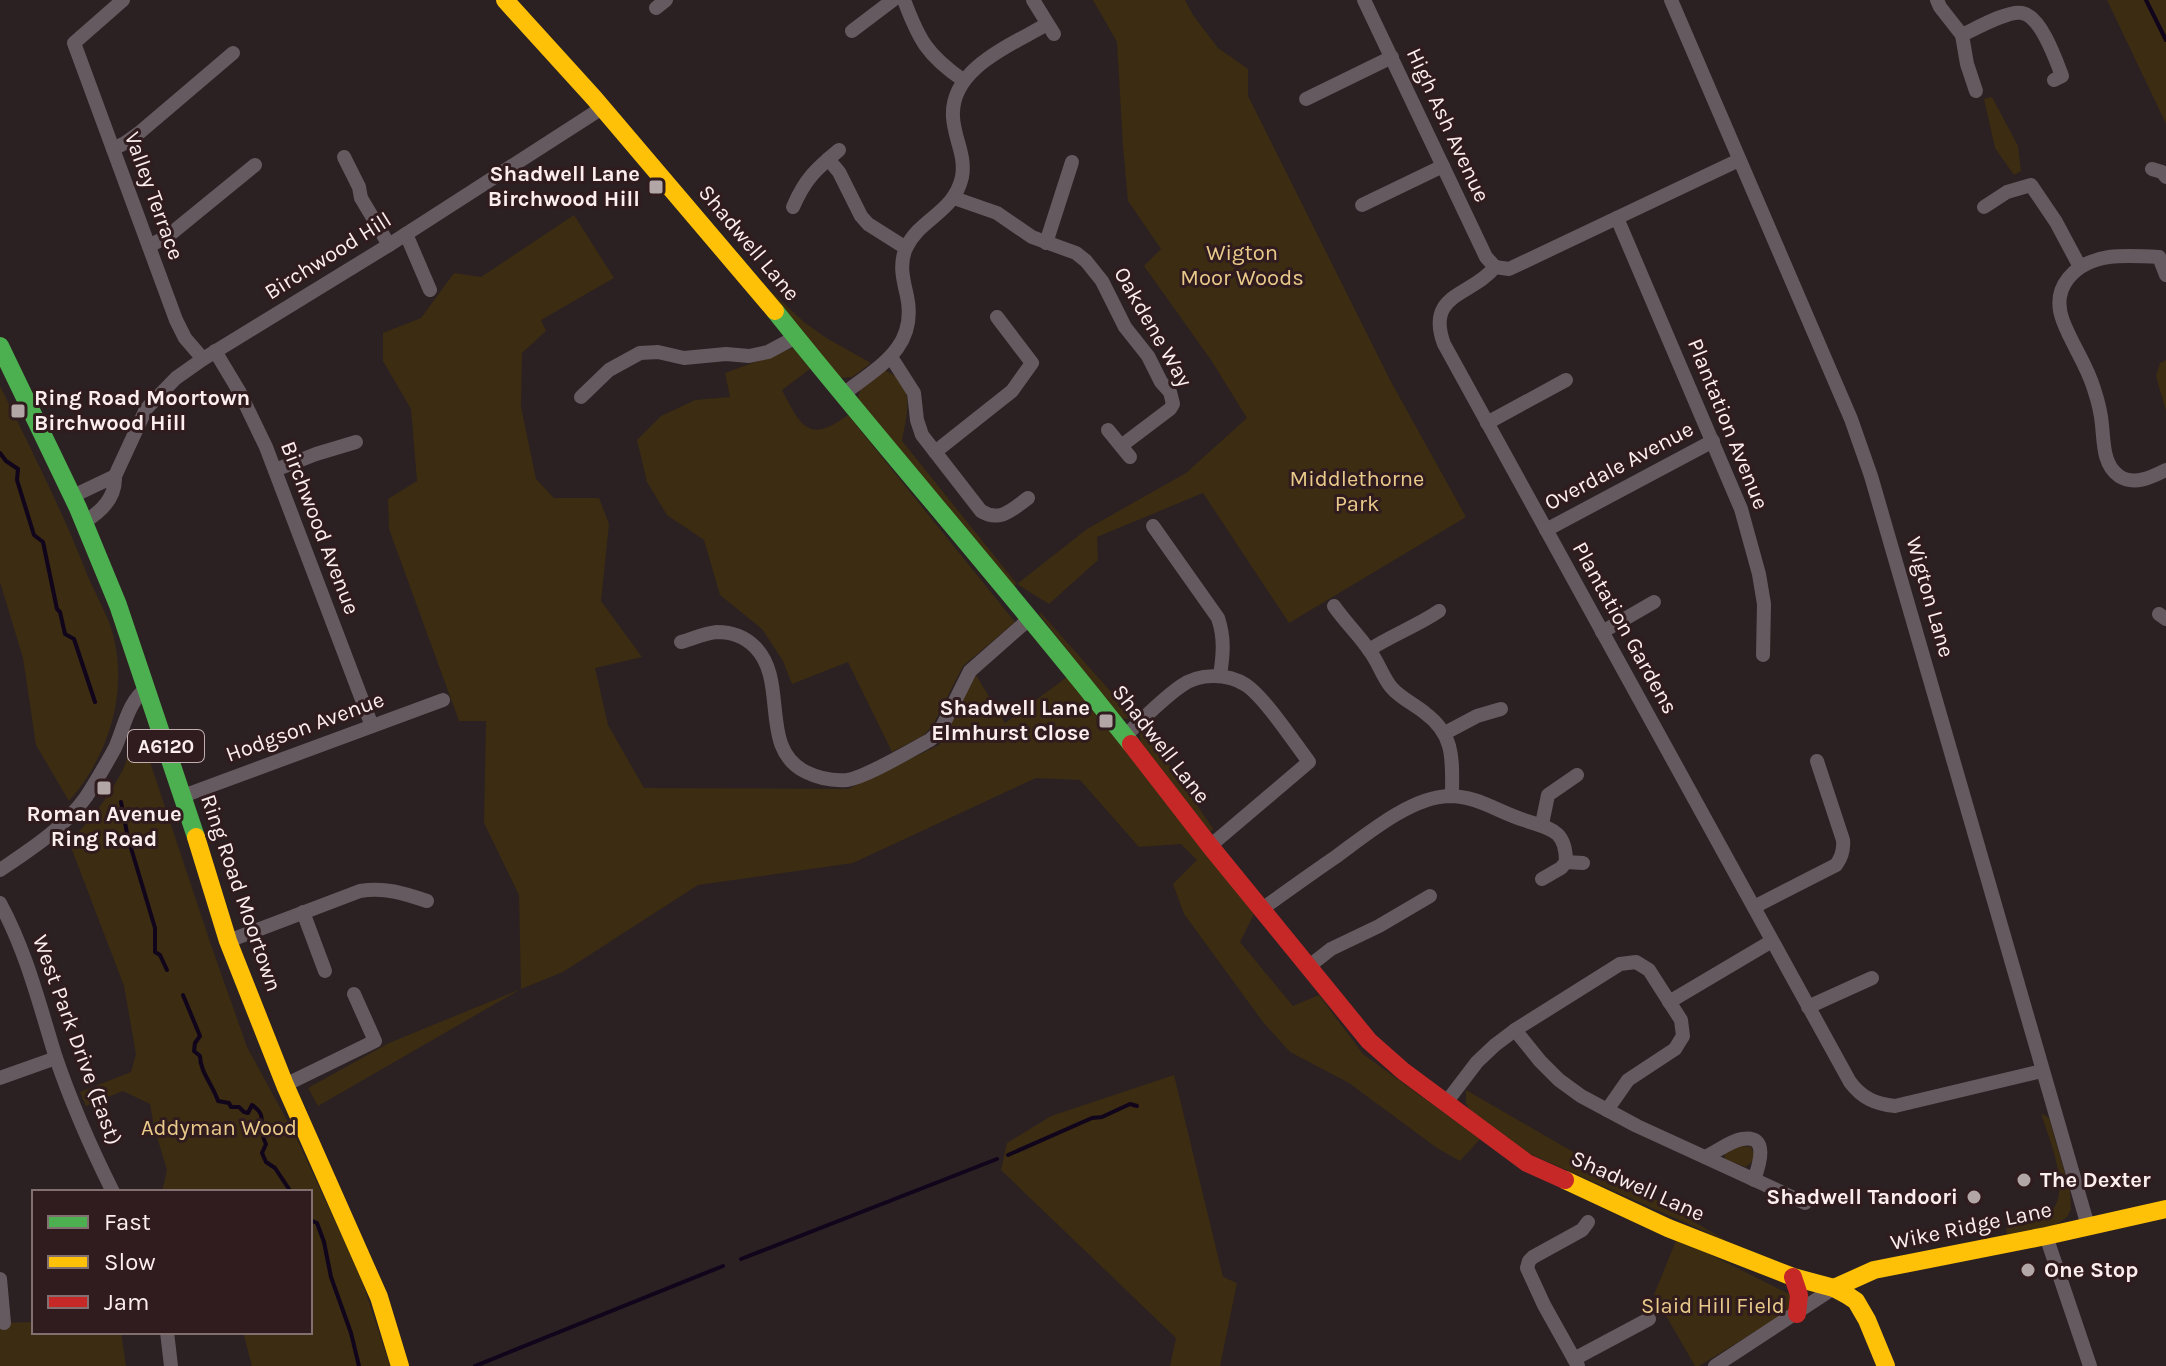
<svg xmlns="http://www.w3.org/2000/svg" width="2166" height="1366" viewBox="0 0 2166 1366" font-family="Karla,sans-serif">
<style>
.green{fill:#3b2c12}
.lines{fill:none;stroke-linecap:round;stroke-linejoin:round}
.stream{stroke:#11051c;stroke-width:4}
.street{stroke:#655a60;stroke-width:14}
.fast{stroke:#4caf50;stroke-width:18}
.slow{stroke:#ffc107;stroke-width:18}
.jam{stroke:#c62828;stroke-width:18}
.poi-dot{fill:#b3a6a7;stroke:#301c1e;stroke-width:3}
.labels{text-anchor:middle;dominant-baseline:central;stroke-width:6;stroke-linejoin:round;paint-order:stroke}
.shield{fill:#301c1e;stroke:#bfafb0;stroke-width:2}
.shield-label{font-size:20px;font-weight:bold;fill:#fceeee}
.street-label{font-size:22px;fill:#fceeee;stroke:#301c1e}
.poi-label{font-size:22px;font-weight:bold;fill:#fceeee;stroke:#301c1e;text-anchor:end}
.park-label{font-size:22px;fill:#eaca8a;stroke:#301c1e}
</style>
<rect width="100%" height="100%" fill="#2b2122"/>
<!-- green -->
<g class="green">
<path d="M1093 0H1185L1193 15 1218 48 1248 69V96L1390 380 1466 517 1289 623 1203 493 1097 537 1098 560 1049 604 1017 584 1011 588 859 405C855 386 871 380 884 370 917 384 907 412 902 441L1017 584 1087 529 1186 473 1247 418 1211 360 1144 266 1161 249 1128 201 1123 147 1117 42Z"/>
<polygon points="2107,0 2166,0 2166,124 2159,109"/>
<polygon points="1992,97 2018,146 2021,171 2014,175 1995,148 1984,99"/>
<polygon points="574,215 614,278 541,320 546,331 522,353 521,407 536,479 554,498 599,498 609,524 601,601 642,657 595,668 608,725 644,788 848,789 939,745 976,675 1005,723 1067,677 1254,914 1240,942 1293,1006 1319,995 1363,1054 1480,1139 1460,1161 1437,1148 1349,1083 1290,1052 1263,1022 1184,914 1173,884 1197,860 1181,844 1139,847 1080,780 1036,778 853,863 698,885 563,972 521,989 318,1106 308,1088 389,1043 521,989 519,895 484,823 486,721 459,721 389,529 388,499 417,481 411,409 383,361 383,333 421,318 454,273 481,277"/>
<polygon points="765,286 805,323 828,339 871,363 852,377 839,378"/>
<path d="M793 348 810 369 782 390C801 427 809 444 848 415L1015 622 963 666 933 725 924 735 892 752 848 662 792 684 783 661 762 629 720 595 704 540 667 515 647 482 637 440 661 416 695 400 730 397 725 373Z"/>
<polygon points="2166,360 2166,411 2156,376 2160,363"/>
<path d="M0 386C30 447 60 506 85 569 92 588 103 606 110 625 131 686 110 755 69 801L36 745 23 658 0 582Z"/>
<path d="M1041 613 1134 718C1126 721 1121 718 1115 712L1039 614Z"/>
<polygon points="1144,729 1214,830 1210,831 1141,744 1140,734"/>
<path d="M139 742 144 744 210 942 247 1047 295 1135 360 1275 390 1366H252L243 1332H310V1192H162L167 1170 154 1127 150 1104 123 1091 86 1106 80 1092 131 1072 136 1054 124 986 69 842C89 822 106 800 120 775 127 764 128 749 139 742Z"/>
<polygon points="1174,1075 1223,1277 1237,1283 1220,1366 1170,1366 1176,1338 1001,1170 1007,1143 1051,1116"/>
<polygon points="1466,1090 1729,1242 1521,1150 1469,1109 1466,1103"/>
<path d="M2041 1113 2049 1118 2070 1191 2071 1209 2067 1217 2052 1228 2007 1235 2006 1228C2018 1225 2032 1224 2043 1218 2077 1200 2049 1140 2041 1113Z"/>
<polygon points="1740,1146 1751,1147 1754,1154 1753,1161 1746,1167 1726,1160 1724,1157 1726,1153"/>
<polygon points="1677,1238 1799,1299 1802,1303 1699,1366 1695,1366 1654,1295"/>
<polygon points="34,1322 34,1332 121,1332 126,1366 0,1366 0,1323"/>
</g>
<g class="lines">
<!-- stream -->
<g class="stream">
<polyline points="2146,0 2166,40"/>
<polyline points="0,453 6,461 18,469 17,480 34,535 43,542 57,609 60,612 65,634 74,639 95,702"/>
<polyline points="121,802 128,838 155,928 155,952 160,955 167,970"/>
<path d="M183 995 200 1036 195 1043 194 1051 200 1056C200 1072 213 1085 218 1101L229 1103 231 1107H239L244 1112 248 1113 252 1105C265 1114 261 1119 262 1132 262 1133 265 1143 266 1144L262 1153 266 1162 275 1168 291 1192"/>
<polyline points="1008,1155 1092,1118 1102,1117 1130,1104 1137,1106"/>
<polyline points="310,1220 317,1223 324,1242 331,1277 351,1333 359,1366"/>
<polyline points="741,1259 997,1159"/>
<polyline points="475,1366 723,1266"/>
</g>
<!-- street -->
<g class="street">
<polyline points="123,0 74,43 176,320 185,338 203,359"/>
<path d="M904 0C919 40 927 55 963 80"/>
<polyline points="1033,0 1054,34"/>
<polyline points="1364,0 1486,257 1495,267"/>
<polyline points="1671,0 1851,419 1871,476 2088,1226"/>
<path d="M1937 0 1940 7 1962 35C1975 29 2008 10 2022 13 2041 16 2056 60 2062 76L2054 80"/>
<polyline points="656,8 666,0"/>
<polyline points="852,31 893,0"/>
<polyline points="1962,35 1967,64 1976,91"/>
<polyline points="1306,99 1392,57"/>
<polyline points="113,149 125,143 139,133 233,53"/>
<polyline points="344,157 359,187 361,198 389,245"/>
<polyline points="828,159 839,172 861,216 868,224 906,248"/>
<polyline points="2152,169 2162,172 2166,177"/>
<polyline points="954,198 997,213 1032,237 1076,253 1086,261 1102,281 1125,327 1148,356 1161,382 1170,392 1173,404 1170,409 1121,446"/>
<polyline points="1362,205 1443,166"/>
<path d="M793 207C805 179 816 169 839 150"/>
<polyline points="1984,207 2007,192 2031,185 2056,222 2080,267"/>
<polyline points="1617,218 1741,509 1759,574 1764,604 1763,655"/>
<polyline points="406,234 430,290"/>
<polyline points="1046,243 1072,162"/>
<polyline points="149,246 168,236 255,165"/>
<path d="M2159 257C2142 256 2125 255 2109 257 2075 262 2050 287 2063 321 2072 345 2087 365 2094 389 2098 401 2101 413 2102 425 2104 443 2103 465 2119 476 2134 486 2152 477 2166 470"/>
<polyline points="2159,257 2166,275"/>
<path d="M1495 267C1472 296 1425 293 1444 344L1850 1082C1862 1098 1875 1104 1895 1106L2042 1071"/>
<polyline points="1495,267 1509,269 1739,160"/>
<polyline points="215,351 239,391 266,447 372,726"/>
<path d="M891 357 914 393 917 420 922 435 981 511C1000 523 1013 509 1028 498"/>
<path d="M842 395C878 367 918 348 907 296 903 279 899 264 906 248 920 218 954 213 962 177 966 155 954 138 953 117 950 68 1012 45 1047 24"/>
<polyline points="581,397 609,370 640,353 658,352 684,358 726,354 749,356 768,352 796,337"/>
<polyline points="1487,423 1566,380"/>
<polyline points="1108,430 1130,457"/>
<polyline points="935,452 1012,391 1032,363 997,317"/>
<polyline points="275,470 316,454 356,442"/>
<polyline points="73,496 115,476"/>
<path d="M84 522C101 512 116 497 115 476L146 409 176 378 203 359 389 245 602 108"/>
<path d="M1153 526 1218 618C1225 639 1223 655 1220 676"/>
<polyline points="1546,530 1713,441"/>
<path d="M1334 606C1345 622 1358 634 1369 650 1378 661 1382 676 1391 687 1400 698 1414 704 1425 713 1456 736 1452 762 1452 796"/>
<polyline points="2159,614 2166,619"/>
<polyline points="1602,632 1654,602"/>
<path d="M681 642C692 639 705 633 717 632 731 632 745 637 755 647 789 681 758 749 806 772 818 778 833 781 847 780 867 777 911 750 930 740L940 731 970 671 1028 620"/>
<path d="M1369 650C1392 635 1417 626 1439 611"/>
<polyline points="1445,733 1477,716 1501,709"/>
<path d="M1125 736C1143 719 1161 700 1181 686 1199 673 1227 673 1246 685 1265 698 1294 742 1309 762L1210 846"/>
<polyline points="183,796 443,700"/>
<polyline points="1542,824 1548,795 1577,775"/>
<polyline points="1566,862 1583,863"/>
<path d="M0 870C31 849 64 828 86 797 96 782 106 764 115 748 124 728 128 701 147 688"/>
<path d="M0 903C26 951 39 1003 55 1055 71 1102 91 1148 113 1192"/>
<path d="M1754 907 1836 865C1842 857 1844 850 1843 840L1817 761"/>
<path d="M1262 909C1287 891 1312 873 1337 856 1367 834 1411 797 1449 796 1478 796 1498 812 1524 820 1550 829 1566 829 1566 862L1561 868 1542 879"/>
<polyline points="303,912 325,971"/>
<path d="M228 941 360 891C385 887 403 893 427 901"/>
<polyline points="1308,967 1331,949 1379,926 1430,896"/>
<polyline points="1669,1002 1772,941"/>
<polyline points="1808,1007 1872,978"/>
<polyline points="1515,1030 1540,1061 1559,1080 1581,1096 1637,1126 1805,1203"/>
<polyline points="0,1078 56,1058"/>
<polyline points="285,1085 375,1041 354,994"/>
<polyline points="1445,1104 1477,1062 1495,1045 1515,1030 1620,964 1636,962 1649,970 1681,1020 1683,1036 1675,1049 1628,1080 1607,1110"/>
<path d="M1705 1157C1716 1152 1730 1141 1742 1139 1770 1134 1759 1166 1754 1180"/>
<polyline points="2046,1236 2090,1366"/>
<polyline points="0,1279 4,1323"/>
<polyline points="167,1332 171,1366"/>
<polyline points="1574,1359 1649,1319"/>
<polyline points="1578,1366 1544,1305 1527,1268 1529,1261 1533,1257 1582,1230 1588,1222"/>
<polyline points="1715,1366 1834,1288"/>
</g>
<!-- fast -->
<g class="fast">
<path d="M775 311C892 457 1016 597 1131 744"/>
<polyline points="0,346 78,508 118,605 196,837"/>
</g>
<!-- slow -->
<g class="slow">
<polyline points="505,0 594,98 775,311"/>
<polyline points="196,837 228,941 285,1085 379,1297 400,1366"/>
<polyline points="1565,1180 1668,1228 1793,1277 1834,1288 1847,1295 1856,1301 1867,1320 1886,1366"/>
<polyline points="1834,1288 1874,1270 2046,1236 2166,1209"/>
</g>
<!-- jam -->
<g class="jam">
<polyline points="1131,744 1210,846 1369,1041 1403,1071 1527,1163 1565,1180"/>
<polyline points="1793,1277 1799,1295 1797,1314"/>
</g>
</g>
<!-- markers -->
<g class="poi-dot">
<rect x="648" y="179" width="16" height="16" rx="4"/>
<rect x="10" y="403" width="16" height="16" rx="4"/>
<rect x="1098" y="713" width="16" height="16" rx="4"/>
<rect x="96" y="780" width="16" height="16" rx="4"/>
<circle cx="2024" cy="1180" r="8"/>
<circle cx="1974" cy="1197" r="8"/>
<circle cx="2028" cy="1270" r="8"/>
</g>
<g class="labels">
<!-- shield labels -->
<rect class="shield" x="128" y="730" width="76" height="32" rx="6"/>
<g class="shield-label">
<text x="166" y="746">A6120</text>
</g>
<!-- street labels -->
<g class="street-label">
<text transform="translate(1448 125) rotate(65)">High Ash Avenue</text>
<text transform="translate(154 196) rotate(70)">Valley Terrace</text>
<text transform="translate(749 243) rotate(50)">Shadwell Lane</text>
<text transform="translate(328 256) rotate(-32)">Birchwood Hill</text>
<text transform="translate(1153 327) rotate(60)">Oakdene Way</text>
<text transform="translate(1728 424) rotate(68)">Plantation Avenue</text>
<text transform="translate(1619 466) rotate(-28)">Overdale Avenue</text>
<text transform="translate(320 528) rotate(69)">Birchwood Avenue</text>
<text transform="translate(1930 597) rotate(74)">Wigton Lane</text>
<text transform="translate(1625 628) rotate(61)">Plantation Gardens</text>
<text transform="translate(305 727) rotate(-20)">Hodgson Avenue</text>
<text transform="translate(1161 744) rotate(52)">Shadwell Lane</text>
<text transform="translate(241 893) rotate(71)">Ring Road Moortown</text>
<text transform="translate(77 1040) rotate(70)">West Park Drive (East)</text>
<text transform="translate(1638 1186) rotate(24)">Shadwell Lane</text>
<text transform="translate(1971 1226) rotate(-12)">Wike Ridge Lane</text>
</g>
<!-- poi labels -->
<g class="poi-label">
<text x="640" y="174">Shadwell Lane<tspan x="640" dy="25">Birchwood Hill</tspan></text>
<text x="34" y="398" text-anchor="start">Ring Road Moortown<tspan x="34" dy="25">Birchwood Hill</tspan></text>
<text x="1090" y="708">Shadwell Lane<tspan x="1090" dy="25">Elmhurst Close</tspan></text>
<text x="104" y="814" text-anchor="middle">Roman Avenue<tspan x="104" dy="25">Ring Road</tspan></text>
<text x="2040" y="1180" text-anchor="start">The Dexter</text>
<text x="1958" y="1197">Shadwell Tandoori</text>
<text x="2044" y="1270" text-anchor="start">One Stop</text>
</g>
<!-- park labels -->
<g class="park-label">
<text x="1242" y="253">Wigton<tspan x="1242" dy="25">Moor Woods</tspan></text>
<text x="1357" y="479">Middlethorne<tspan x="1357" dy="25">Park</tspan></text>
<text x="219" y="1128">Addyman Wood</text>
<text x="1713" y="1306">Slaid Hill Field</text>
</g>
</g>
<!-- legend -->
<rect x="32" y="1190" width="280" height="144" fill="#301c1e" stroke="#827071" stroke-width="2"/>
<rect x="48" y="1216" width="40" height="12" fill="#4caf50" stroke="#827071" stroke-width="2"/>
<text x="104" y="1230" font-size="24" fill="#fceeee">Fast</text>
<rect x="48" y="1256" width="40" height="12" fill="#ffc107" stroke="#827071" stroke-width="2"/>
<text x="104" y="1270" font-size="24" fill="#fceeee">Slow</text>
<rect x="48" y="1296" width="40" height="12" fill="#c62828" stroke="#827071" stroke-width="2"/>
<text x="104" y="1310" font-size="24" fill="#fceeee">Jam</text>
</svg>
